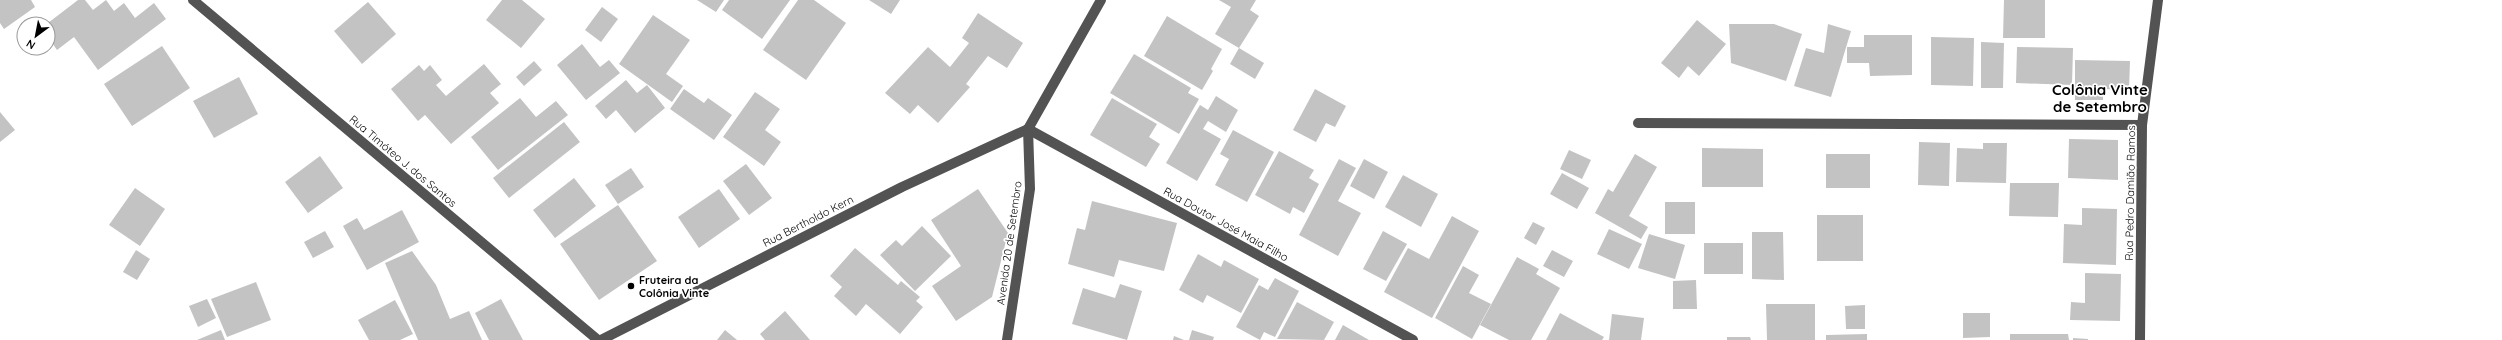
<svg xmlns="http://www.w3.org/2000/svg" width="2502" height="340" viewBox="0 0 2502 340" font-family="Quicksand,sans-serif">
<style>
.building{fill:#c3c3c3}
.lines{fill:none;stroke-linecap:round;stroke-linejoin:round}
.minor{stroke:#535353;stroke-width:10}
.poi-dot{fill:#000;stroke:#fff;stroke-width:1.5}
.labels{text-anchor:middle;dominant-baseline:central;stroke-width:3.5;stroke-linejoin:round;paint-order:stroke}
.street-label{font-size:11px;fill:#000;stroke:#fff}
.poi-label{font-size:11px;font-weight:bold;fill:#000;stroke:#fff;text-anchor:start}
.district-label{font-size:15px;font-weight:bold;fill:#000;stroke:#fff}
</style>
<rect width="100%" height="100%" fill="#fff"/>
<!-- building -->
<g class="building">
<polygon points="0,0 31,0 35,7 4,29 0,23"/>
<polygon points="78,0 85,0 93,10 106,0 114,11 124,3 135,18 154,3 166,19 98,70 74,37 57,50 48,37 48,23"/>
<polygon points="502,0 522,0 545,19 521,48 486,20"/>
<polygon points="697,0 724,0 716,12"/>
<polygon points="729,0 790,0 762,39 722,10"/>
<polygon points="798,0 814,0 846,23 806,80 763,50"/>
<polygon points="869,0 900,0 891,14"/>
<polygon points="1219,0 1256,0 1250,10 1259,16 1239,48 1215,34 1231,7"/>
<polygon points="2004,0 2045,0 2045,38 2003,38"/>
<polygon points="368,2 396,34 362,64 334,31"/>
<polygon points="602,7 618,19 601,42 585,30"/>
<polygon points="978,13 1023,43 1007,68 988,56 966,84 970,87 938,123 918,105 910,114 885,93 928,47 950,67 969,43 962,38"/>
<polygon points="653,15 690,40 666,74 683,86 672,102 619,64"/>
<polygon points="1167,16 1222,49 1211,69 1213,71 1202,90 1144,56"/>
<polygon points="1697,20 1726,44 1699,76 1688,66 1679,78 1661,63"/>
<polygon points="1729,24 1774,24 1802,34 1786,81 1731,63"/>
<polygon points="1828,24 1851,31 1831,97 1794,86 1806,48 1824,53"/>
<polygon points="1864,35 1912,35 1912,75 1870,76 1869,63 1847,63 1847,47 1864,47"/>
<polygon points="1931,37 1974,38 1973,86 1931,85"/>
<polygon points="1981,42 2004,43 2003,88 1981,88"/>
<polygon points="582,44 600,67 609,60 620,73 586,100 557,65"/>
<polygon points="162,46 190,88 132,126 104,84"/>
<polygon points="2017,47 2073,48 2072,85 2016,83"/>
<polygon points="1239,48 1264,63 1255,79 1230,64"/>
<polygon points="1134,54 1191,88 1188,93 1199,99 1179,134 1110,93"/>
<polygon points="2075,60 2130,61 2129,90 2103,89 2103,100 2075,100"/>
<polygon points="534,61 542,70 524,86 516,77"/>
<polygon points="484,64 501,84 490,93 499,103 451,144 425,115 418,121 391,89 419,65 424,71 430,65 442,80 436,85 446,96"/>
<polygon points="239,77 258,114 214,138 193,101"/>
<polygon points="626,80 637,93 647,85 665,108 635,133 616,110 606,119 595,106"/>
<polygon points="684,89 704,103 708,98 732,115 714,140 670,109"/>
<polygon points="1315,89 1346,106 1335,127 1326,123 1316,142 1293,130"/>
<polygon points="755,92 780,109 765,130 781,142 764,166 723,137"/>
<polygon points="1216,96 1238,110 1226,132 1208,121 1203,129 1221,139 1197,181 1166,163 1200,105 1208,110"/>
<polygon points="520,98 536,117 556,101 568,115 498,170 471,137"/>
<polygon points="1112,98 1157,124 1149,137 1160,144 1146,167 1090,135"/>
<polygon points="0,112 15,130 0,142"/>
<polygon points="564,122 580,142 509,198 493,178"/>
<polygon points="1233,130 1274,152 1247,202 1215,185 1229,159 1220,154"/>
<polygon points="2069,139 2118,140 2118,180 2068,178"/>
<polygon points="1919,142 1950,143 1949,186 1918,185"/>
<polygon points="1983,143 2007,143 2006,183 1956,182 1957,148 1983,149"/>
<polygon points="1702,148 1763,149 1763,187 1702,187"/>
<polygon points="1569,150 1591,160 1582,179 1560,169"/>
<polygon points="1279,151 1314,170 1309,178 1319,184 1304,213 1293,207 1290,214 1255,195"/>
<polygon points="1635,154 1657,167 1629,216 1648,227 1641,239 1595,213 1608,189 1613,192"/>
<rect x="1826" y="154" width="44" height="34"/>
<polygon points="320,156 343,188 308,213 285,182"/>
<polygon points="1339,159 1356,168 1338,201 1361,213 1338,256 1299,235"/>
<polygon points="1364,159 1388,172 1374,199 1350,186"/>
<polygon points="746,164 772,198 749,215 723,181"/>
<polygon points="631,168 644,187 618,204 605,185"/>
<polygon points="1562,173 1589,188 1577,209 1550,194"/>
<polygon points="1403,175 1438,194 1421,227 1385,207"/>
<polygon points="574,178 596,206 555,238 533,210"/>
<polygon points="2010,183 2059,183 2058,217 2009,216"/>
<polygon points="135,188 165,209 140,246 109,225"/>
<polygon points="719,189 740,219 699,248 678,217"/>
<polygon points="978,189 1008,233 992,297 956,321 932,286 961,266 931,220"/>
<polygon points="1092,201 1177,223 1164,271 1119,260 1114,277 1068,264 1077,228 1085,230"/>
<rect x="1665" y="202" width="30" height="32"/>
<polygon points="618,205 657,261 599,300 560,244"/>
<polygon points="2082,208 2117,209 2116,265 2063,263 2064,224 2082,225"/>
<polygon points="402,210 419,242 367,270 343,226 357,218 364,230"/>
<rect x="1817" y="215" width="46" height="46"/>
<polygon points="1452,216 1479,231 1432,318 1384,292 1408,248 1429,259"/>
<polygon points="1533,222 1545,228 1536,245 1524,238"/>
<polygon points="922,226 951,256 915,291 880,255 896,240 902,246"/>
<polygon points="1609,229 1642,244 1629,269 1597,254"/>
<polygon points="325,231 334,247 313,258 304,242"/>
<polygon points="1383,231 1407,244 1386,281 1363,269"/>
<polygon points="1752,232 1783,232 1784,280 1752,279"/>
<polygon points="1649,234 1685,245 1675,279 1638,268"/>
<rect x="1704" y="243" width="39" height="31"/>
<polygon points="855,248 898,285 901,281 920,297 916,301 923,307 900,334 866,304 856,316 834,296 842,287 830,276"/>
<polygon points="136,250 150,259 137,280 123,272"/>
<polygon points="1552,250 1573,261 1564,277 1543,266"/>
<polygon points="412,251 436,285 450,319 469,311 482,340 418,340 385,263"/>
<polygon points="1198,254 1221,267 1224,260 1259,279 1241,313 1207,295 1203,303 1179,290"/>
<polygon points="1517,257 1539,269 1536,274 1560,288 1531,340 1509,340 1480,325"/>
<polygon points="1463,266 1479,275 1469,293 1491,304 1472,339 1435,318"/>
<polygon points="2085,273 2121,274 2120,321 2070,320 2071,302 2085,303"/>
<polygon points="1275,278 1299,291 1275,337 1264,332 1260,340 1236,327 1259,285 1268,290"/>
<polygon points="1696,280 1697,309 1673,309 1673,281"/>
<polygon points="256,282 271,320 227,337 211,299"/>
<polygon points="1120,284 1142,291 1127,340 1072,324 1083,288 1115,298"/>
<polygon points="207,299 216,318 198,327 189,306"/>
<polygon points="501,299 523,340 489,340 475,313"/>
<polygon points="395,300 413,334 400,340 369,340 358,320"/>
<polygon points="1297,302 1334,322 1324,340 1277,339"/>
<polygon points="1766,304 1815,304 1815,340 1767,340"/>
<polygon points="1865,305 1865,329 1846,329 1845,306"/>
<polygon points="785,311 810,340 765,340 760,334"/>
<polygon points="1560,313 1604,337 1602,340 1546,340"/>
<polygon points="1963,313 1990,313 1990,337 1963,338"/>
<polygon points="1612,314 1644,318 1641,340 1609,340"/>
<polygon points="1343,325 1369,340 1335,340"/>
<polygon points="221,330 225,340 197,340"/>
<polygon points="725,330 737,340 717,340"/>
<polygon points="1192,330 1214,337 1213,340 1189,340"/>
<polygon points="1867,334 1867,340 1826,340 1826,335"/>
<polygon points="2010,334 2068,334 2069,340 2010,340"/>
<polygon points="1174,336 1184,340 1173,340"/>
<polygon points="1727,337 1750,337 1751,340 1727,340"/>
<polygon points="2073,338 2088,339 2088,340 2073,340"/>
</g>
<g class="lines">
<!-- minor -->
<g class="minor">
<polyline points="193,0 598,340"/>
<polyline points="1638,123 2142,125"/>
<polyline points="1028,129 1413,340"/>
<polyline points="601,340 902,187 1028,129"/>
<polyline points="1007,340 1030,189 1028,129 1101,0"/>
<polyline points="2140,340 2142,125 2158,0"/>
</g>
</g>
<!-- markers -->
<circle class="poi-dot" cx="631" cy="286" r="4"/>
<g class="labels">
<!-- street labels -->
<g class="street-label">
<text transform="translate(403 161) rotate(40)">Rua Timóteo J. dos Santos</text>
<text transform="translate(2130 193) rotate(-89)">Rua Pedro Damião Ramos</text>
<text transform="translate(808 221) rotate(-27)">Rua Bertholdo Kern</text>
<text transform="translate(1226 224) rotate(29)">Rua Doutor José Maia Filho</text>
<text transform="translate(1009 243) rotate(-82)">Avenida 20 de Setembro</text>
</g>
<!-- poi labels -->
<g class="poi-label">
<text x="639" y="280">Fruteira da<tspan x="639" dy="13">Colônia Vinte</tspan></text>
</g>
<!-- district labels -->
<g class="district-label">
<text x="2100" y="89">Colônia Vinte<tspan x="2100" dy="17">de Setembro</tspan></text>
</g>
</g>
<!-- north arrow -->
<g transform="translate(36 36) rotate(212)"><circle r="19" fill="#ffffff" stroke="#999999"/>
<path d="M0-3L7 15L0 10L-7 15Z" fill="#000000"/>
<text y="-6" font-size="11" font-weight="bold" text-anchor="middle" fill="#000000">N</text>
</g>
</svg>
